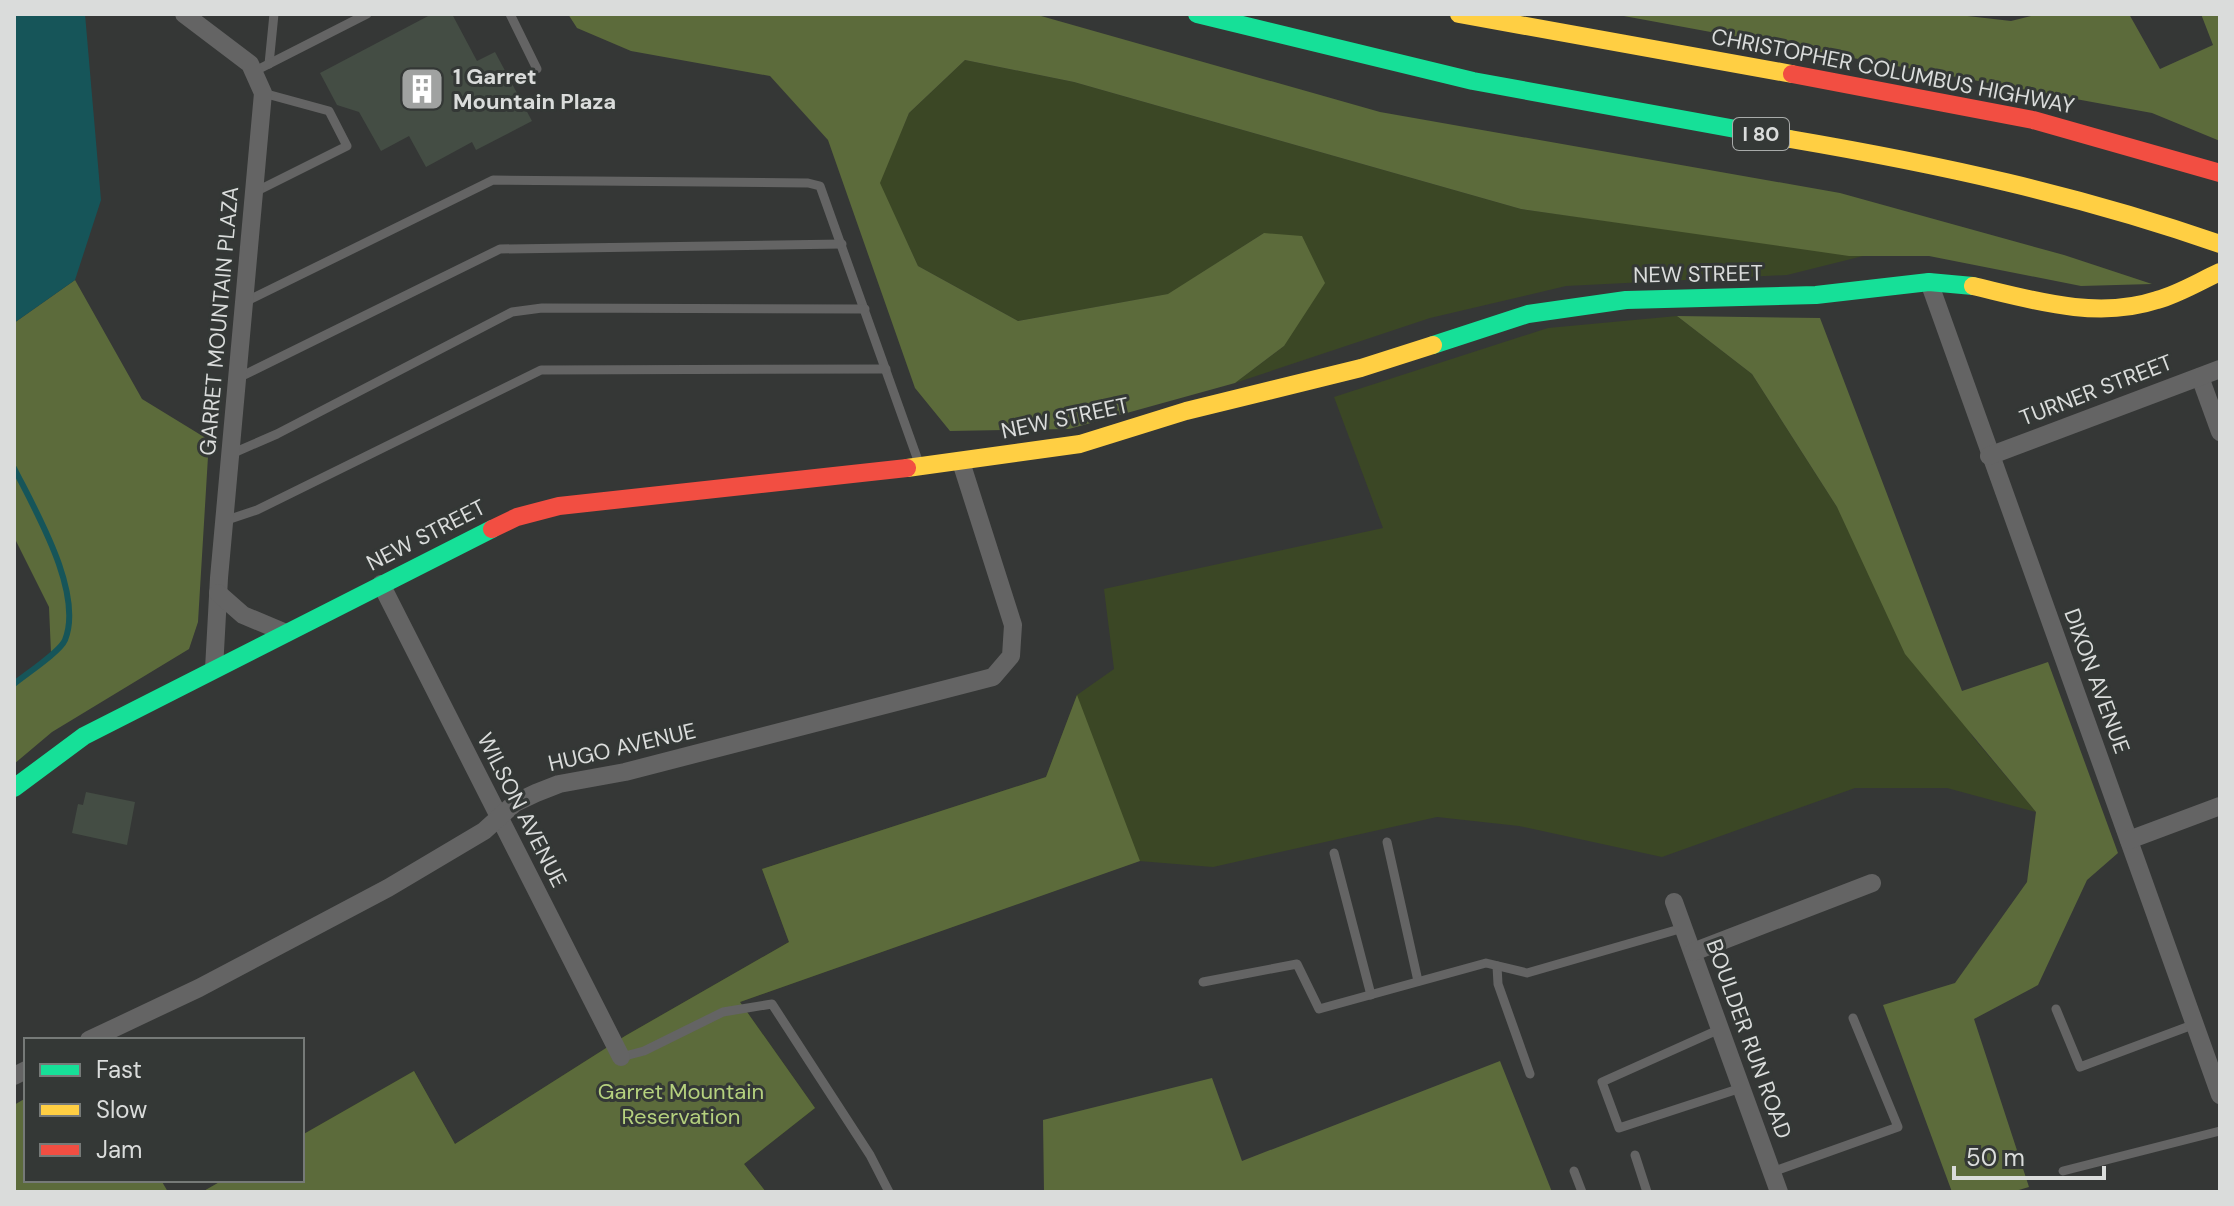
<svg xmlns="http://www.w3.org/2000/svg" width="2234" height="1206" viewBox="0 0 2234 1206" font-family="'DM Sans',sans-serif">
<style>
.green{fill:#3b4725}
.forest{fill:#5c6b3b}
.water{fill:#165559}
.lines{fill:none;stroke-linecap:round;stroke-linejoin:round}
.stream{stroke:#165559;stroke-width:6}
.building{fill:#444d44}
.lane{stroke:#646464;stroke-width:9}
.street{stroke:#646464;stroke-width:18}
.fast{stroke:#16e098;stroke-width:18}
.slow{stroke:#ffcf43;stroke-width:18}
.jam{stroke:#f24e42;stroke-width:18}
.labels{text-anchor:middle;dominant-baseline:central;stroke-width:6;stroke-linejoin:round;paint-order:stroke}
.shield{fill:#343836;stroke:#a8abaa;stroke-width:2}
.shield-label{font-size:20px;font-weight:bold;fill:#dadcdb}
.street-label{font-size:22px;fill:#dadcdb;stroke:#343836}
.poi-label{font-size:22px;font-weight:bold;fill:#dadcdb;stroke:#343836;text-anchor:start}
.park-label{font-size:22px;fill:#b5d17e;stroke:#343836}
</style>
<rect width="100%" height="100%" fill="#353736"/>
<!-- green -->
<g class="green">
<polygon points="965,60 1074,82 1521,209 1863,256 1787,275 1566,286 1430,318 1235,383 1284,346 1264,233 1169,294 1018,321 918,266 879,183 909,113"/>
<polygon points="1677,316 1752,374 1837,507 1973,737 2036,812 1947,788 1855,788 1662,857 1519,826 1437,817 1213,867 1139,861 740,1002 815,1108 744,1164 766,1192 202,1192 223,1180 302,1180 302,1135 414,1071 455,1144 625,1036 789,942 762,869 1046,777 1077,695 1114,669 1104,589 1383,528 1334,397 1548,328"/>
</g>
<!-- forest -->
<g class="forest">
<polygon points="568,14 1034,14 1380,112 1840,193 2064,255 2152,284 2081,286 1929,256 1849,256 1521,209 1074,82 965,60 909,113 880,183 918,266 1018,321 1168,294 1264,233 1302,236 1325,283 1284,346 1235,383 1069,429 950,431 915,388 828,140 770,76 631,51 577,28"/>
<polygon points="1613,14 1950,14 2011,21 2039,14 2129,14 2160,69 2213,45 2201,14 2220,14 2220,141 2152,113"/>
<polygon points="75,280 142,399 209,440 198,622 189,649 52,732 14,764 14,684 51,653 49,607 14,537 14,323"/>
<polygon points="1677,316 1820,318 1962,691 2048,662 2118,853 2087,880 2038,985 1974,1019 2029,1187 2012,1192 1952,1192 1883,1005 1955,983 2027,882 2036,812 1905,654 1837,507 1752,374"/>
<polygon points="1077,695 1140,861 740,1002 815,1108 744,1164 766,1192 202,1192 223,1180 302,1180 302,1135 414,1071 455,1144 625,1036 789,942 762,869 1046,777"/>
<polygon points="1500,1061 1552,1192 1044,1192 1043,1120 1212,1078 1242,1161"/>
<polygon points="26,1098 26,1180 161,1180 168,1192 14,1192 14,1105"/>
</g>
<!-- water -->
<polygon class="water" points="14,14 85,14 101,200 75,280 14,323"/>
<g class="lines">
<!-- stream -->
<path class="stream" d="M14 468C35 510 84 593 65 640 60 652 26 674 14 684"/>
</g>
<!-- building -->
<g class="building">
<polygon points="432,14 452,14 477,61 495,52 532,121 476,150 472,142 426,167 409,136 381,151 359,112 337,105 320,73"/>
<polygon points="86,792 135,802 127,845 72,833 78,804 83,805"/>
</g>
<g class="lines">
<!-- lane -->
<g class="lane">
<polyline points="510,14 537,69"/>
<polyline points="269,64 274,14"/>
<polyline points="255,71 367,14"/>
<polyline points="255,192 347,146 329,111 263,93"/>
<polyline points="245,302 493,180 808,183 820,186 920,466"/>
<polyline points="238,378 500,249 842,244"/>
<polyline points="231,454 277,434 512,312 542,308 865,309"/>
<polyline points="224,521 257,510 541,370 886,369"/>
<polyline points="1387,842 1418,981"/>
<polyline points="1334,853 1371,995"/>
<polyline points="1497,966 1498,984 1530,1074"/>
<polyline points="1203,982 1297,964 1319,1009 1486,963 1527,973 1683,928"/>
<polyline points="2056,1009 2080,1067 2195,1024"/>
<polyline points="1720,1029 1602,1082 1619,1128 1741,1088"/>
<polyline points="621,1057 644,1051 723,1012 772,1004 870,1155 889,1192"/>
<polyline points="1635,1155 1647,1192"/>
<polyline points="1574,1171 1582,1192"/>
<polyline points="2063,1171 2220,1131"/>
<polyline points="1772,1172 1898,1127 1853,1018"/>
</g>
<!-- street -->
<g class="street">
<polyline points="184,14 250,64 263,93 219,578 214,669"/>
<polyline points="1929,282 2220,1095"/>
<polyline points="2200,377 2220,432"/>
<polyline points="1989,456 2220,369"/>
<polyline points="381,584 621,1057"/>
<polyline points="218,593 243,615 286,633"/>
<polyline points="2129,840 2220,806"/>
<polyline points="1674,902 1779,1192"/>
<polyline points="1693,952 1872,883"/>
<polyline points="89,1040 199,988 388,888 484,831 515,803 536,793 559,784 625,772 993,677 1011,656 1013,625 961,462"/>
<polyline points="14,1076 26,1070"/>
</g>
<!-- fast -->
<g class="fast">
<polyline points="1197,14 1473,81 1790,139"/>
<polyline points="1433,345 1528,314 1626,300 1816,295 1929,282 1973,286"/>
<polyline points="14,788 84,736 492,529"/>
</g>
<!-- slow -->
<g class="slow">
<polyline points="1459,14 1792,74"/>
<path d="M1790 139C1937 164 2080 195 2220 244"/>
<path d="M1973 286C2032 300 2097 320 2157 300 2179 294 2200 281 2220 272"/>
<polyline points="907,468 1080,444 1186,411 1361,368 1433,345"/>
</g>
<!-- jam -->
<g class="jam">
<polyline points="1792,74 2033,120 2220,173"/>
<polyline points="492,529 517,517 559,506 907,468"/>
</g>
</g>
<!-- icons -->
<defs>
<g id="building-square" transform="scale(2.3)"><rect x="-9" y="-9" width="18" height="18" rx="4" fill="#a0a2a1" stroke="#343836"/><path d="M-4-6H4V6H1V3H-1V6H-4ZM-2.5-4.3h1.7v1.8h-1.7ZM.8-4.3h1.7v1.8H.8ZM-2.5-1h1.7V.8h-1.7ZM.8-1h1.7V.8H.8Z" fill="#fff"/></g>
</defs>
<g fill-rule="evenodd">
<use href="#building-square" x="422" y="89"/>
</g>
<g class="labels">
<!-- shield labels -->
<rect class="shield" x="1733" y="118" width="56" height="32" rx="6"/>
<g class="shield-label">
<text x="1761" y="134">I 80</text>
</g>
<!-- street labels -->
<g class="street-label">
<text transform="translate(1893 71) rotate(11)">CHRISTOPHER COLUMBUS HIGHWAY</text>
<text transform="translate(1698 274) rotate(-1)">NEW STREET</text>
<text transform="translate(219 321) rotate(-85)">GARRET MOUNTAIN PLAZA</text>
<text transform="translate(2096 390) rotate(-21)">TURNER STREET</text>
<text transform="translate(1065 418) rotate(-12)">NEW STREET</text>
<text transform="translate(426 535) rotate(-27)">NEW STREET</text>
<text transform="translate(2097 681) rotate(70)">DIXON AVENUE</text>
<text transform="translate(622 747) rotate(-13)">HUGO AVENUE</text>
<text transform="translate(522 810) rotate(63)">WILSON AVENUE</text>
<text transform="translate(1749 1039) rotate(70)">BOULDER RUN ROAD</text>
</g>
<!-- poi labels -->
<g class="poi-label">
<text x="453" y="76">1 Garret<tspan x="453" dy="25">Mountain Plaza</tspan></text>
</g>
<!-- park labels -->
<g class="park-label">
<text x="681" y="1091">Garret Mountain<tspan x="681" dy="25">Reservation</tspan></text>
</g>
</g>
<!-- border -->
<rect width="2234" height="1206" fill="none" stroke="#dadcdb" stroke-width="32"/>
<!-- legend -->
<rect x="24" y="1038" width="280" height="144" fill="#343836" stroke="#767a78" stroke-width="2"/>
<rect x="40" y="1064" width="40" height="12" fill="#16e098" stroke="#767a78" stroke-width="2"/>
<text x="96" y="1078" font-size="24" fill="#dadcdb">Fast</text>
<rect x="40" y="1104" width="40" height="12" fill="#ffcf43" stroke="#767a78" stroke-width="2"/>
<text x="96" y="1118" font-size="24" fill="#dadcdb">Slow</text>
<rect x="40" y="1144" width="40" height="12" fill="#f24e42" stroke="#767a78" stroke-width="2"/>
<text x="96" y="1158" font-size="24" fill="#dadcdb">Jam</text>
<!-- scale -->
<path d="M1954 1166v12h150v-12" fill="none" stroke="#dadcdb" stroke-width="4"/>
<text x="1966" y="1166" font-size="24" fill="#dadcdb" stroke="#343836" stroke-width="6" paint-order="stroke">50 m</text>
</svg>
